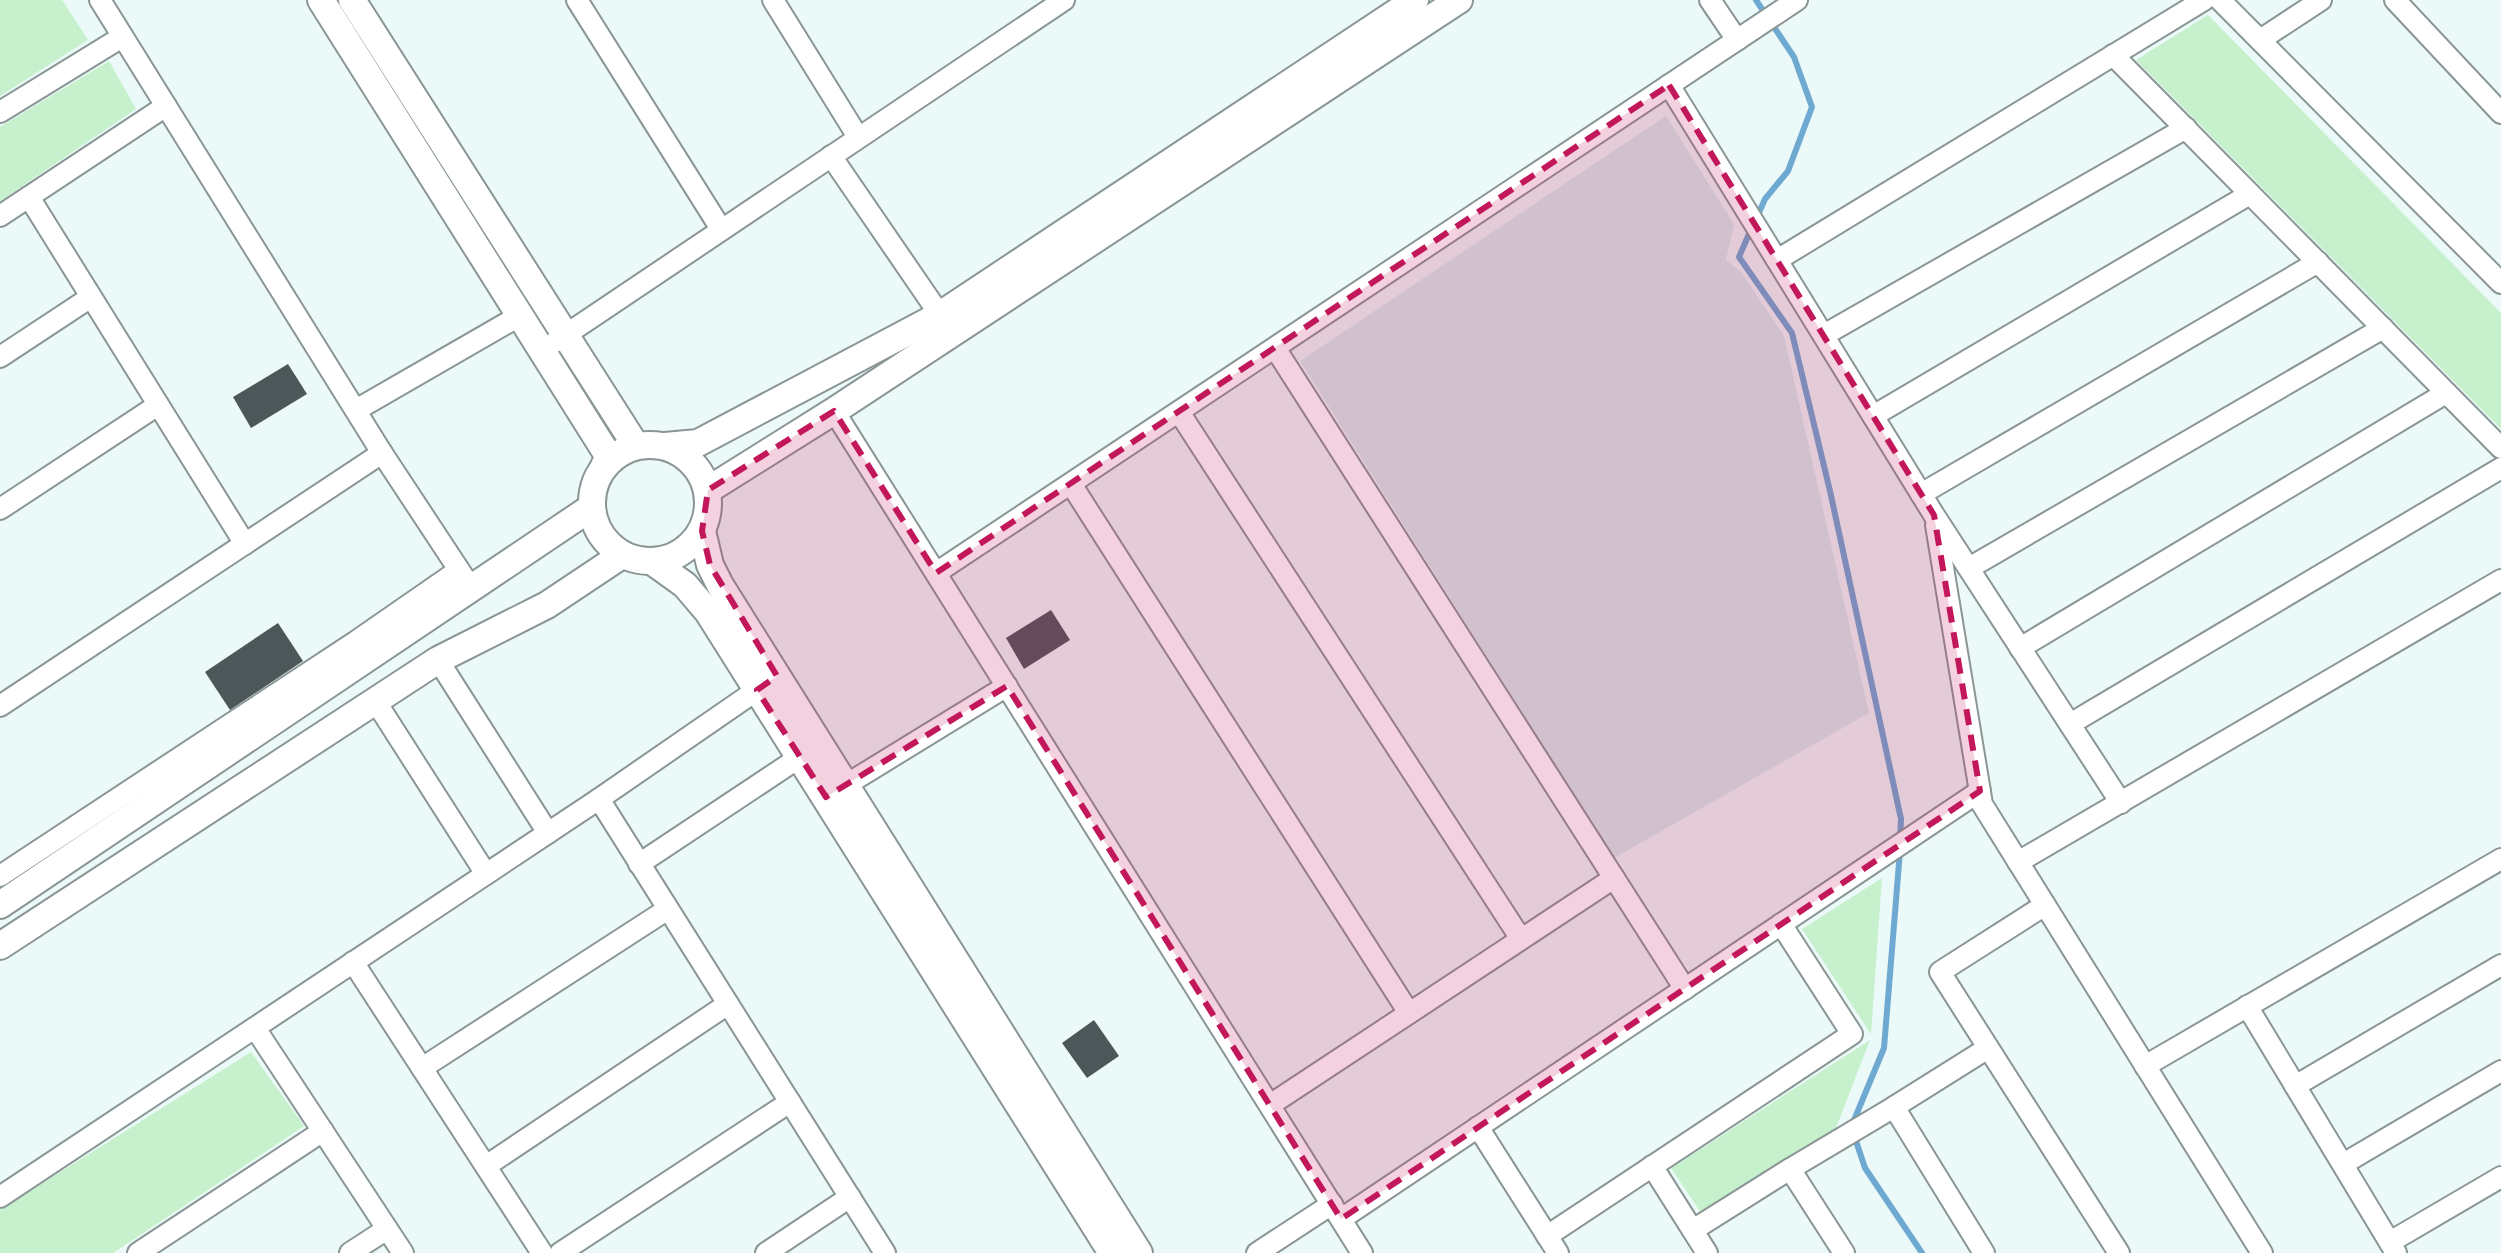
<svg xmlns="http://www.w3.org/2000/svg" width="2501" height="1253" viewBox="0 0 2501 1253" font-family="'IBM Plex Sans',sans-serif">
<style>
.built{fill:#d5eceb}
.green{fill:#c7f1cd}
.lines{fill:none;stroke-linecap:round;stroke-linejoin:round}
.stream{stroke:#6ea9d1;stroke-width:6}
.building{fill:#4d575a}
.minor-casing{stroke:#8a9696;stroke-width:24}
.tertiary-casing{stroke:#8a9696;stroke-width:30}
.minor{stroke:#fff;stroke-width:20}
.tertiary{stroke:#fff;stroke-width:26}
.marked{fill:#c2185b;fill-opacity:0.2;stroke:#c2185b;stroke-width:6;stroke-dasharray:16 10;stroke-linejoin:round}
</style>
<rect width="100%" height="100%" fill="#ebf9f8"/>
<!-- built -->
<polygon class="built" points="1666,116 1734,224 1726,260 1741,272 1784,336 1869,713 1614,858 1300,361"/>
<!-- green -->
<g class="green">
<polygon points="0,0 62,0 88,40 0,96"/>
<polygon points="2208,15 2501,313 2501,429 2136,60"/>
<polygon points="109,61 136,109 0,201 0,127"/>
<polygon points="1882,878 1871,1034 1802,929"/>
<polygon points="1870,1040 1836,1128 1703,1216 1671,1168"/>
<polygon points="251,1052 304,1126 113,1253 0,1253 0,1210"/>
</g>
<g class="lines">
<!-- stream -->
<g class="stream">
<polyline points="1756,0 1794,57 1812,107 1788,171 1765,199 1757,217"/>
<polyline points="1752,227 1739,257 1792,333 1830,491 1901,819 1900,840"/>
<polyline points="1852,1125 1884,1048 1900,851"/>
<polyline points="1854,1135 1865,1168 1922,1253"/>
</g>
</g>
<!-- building -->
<g class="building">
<polygon points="288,364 307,394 251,428 233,397"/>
<polygon points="1051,610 1070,640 1024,669 1006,638"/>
<polygon points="278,623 303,661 230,710 205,672"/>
<polygon points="1094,1020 1119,1056 1087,1078 1062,1043"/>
</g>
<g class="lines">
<!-- minor casing -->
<g class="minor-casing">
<g id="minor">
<polyline points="100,0 382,453 471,588"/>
<polyline points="577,0 721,229"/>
<polyline points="773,0 858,137"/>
<polyline points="1710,0 1737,40"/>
<polyline points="2220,0 2501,283"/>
<polyline points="2395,0 2501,113"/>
<polyline points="2260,40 2321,0"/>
<polyline points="2113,55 2501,448"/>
<polyline points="1669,85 1934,515 2121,803"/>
<polyline points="0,112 122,37"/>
<polyline points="831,156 940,315"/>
<polyline points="29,197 245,544"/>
<polyline points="0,216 166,106"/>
<polyline points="1777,260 2204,0"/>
<polyline points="1824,335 2186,128"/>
<polyline points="555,342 1064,0"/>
<polyline points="1275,348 1685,989"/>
<polyline points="0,357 91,297"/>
<polyline points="356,410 519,316"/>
<polyline points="834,411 1362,1253"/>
<polyline points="1179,412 1521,939"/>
<polyline points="1873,416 2250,194"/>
<polyline points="1071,484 1409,1013"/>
<polyline points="1921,494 2318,262"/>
<polyline points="0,509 158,405"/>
<polyline points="1936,525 1982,804 2262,1253"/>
<polyline points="1969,568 2383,328"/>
<polyline points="936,573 1797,0"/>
<polyline points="2020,648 2446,393"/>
<polyline points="438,660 548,833"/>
<polyline points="376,702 486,874"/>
<polyline points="0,706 382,453"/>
<polyline points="2070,724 2501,468"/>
<polyline points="836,791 1007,686"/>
<polyline points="599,799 885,1253"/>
<polyline points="2018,862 2501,580"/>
<polyline points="639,864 800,757"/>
<polyline points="0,876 355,642 459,570"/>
<polyline points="2045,905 1940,972 2119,1253"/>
<polyline points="353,962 542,1253"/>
<polyline points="2247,1006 2396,1253"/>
<polyline points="255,1028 403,1253"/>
<polyline points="2145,1066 2501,859"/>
<polyline points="422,1068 668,909"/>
<polyline points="2295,1086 2501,965"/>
<polyline points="1270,1105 1614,878"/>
<polyline points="1478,1127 1558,1253"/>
<polyline points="2343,1164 2501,1071"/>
<polyline points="486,1166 728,1004"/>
<polyline points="1652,1166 1707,1253"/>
<polyline points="1790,1169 1894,1107"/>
<polyline points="0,1197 599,799 767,683"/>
<polyline points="1341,1219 1980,791"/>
<polyline points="1693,1230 1790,1169 1844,1253"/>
<polyline points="1547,1236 1852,1034 1781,924"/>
<polyline points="2390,1242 2501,1177"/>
<polyline points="138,1253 323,1131"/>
<polyline points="350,1253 387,1229"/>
<polyline points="560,1253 790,1102"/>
<polyline points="766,1253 850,1197"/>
<polyline points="1257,1253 1332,1204"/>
<polyline points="1984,1253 1894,1107 1988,1048"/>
</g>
</g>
<!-- tertiary casing -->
<g class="tertiary-casing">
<g id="tertiary">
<polyline points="321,0 609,457 604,466"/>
<polyline points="352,0 636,446"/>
<circle cx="650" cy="503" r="58"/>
<polyline points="665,446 698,443 940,315 1415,0"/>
<polyline points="708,490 834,411 1459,0"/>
<polyline points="702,531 710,565 720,585 1139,1253"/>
<polyline points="653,562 685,585 708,612 1112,1253"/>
<polyline points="0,905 592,507"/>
<polyline points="0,946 438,660 547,605 622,555"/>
</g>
</g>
<!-- minor -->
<use href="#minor" class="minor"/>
<!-- tertiary -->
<use href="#tertiary" class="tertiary"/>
</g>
<!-- marked area -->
<path class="marked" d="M1669 85 1934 515 1980 791 1341 1219 1007 686 826 797 757 690 777 676 710 565 702 531 708 490 834 411 936 573Z"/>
</svg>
